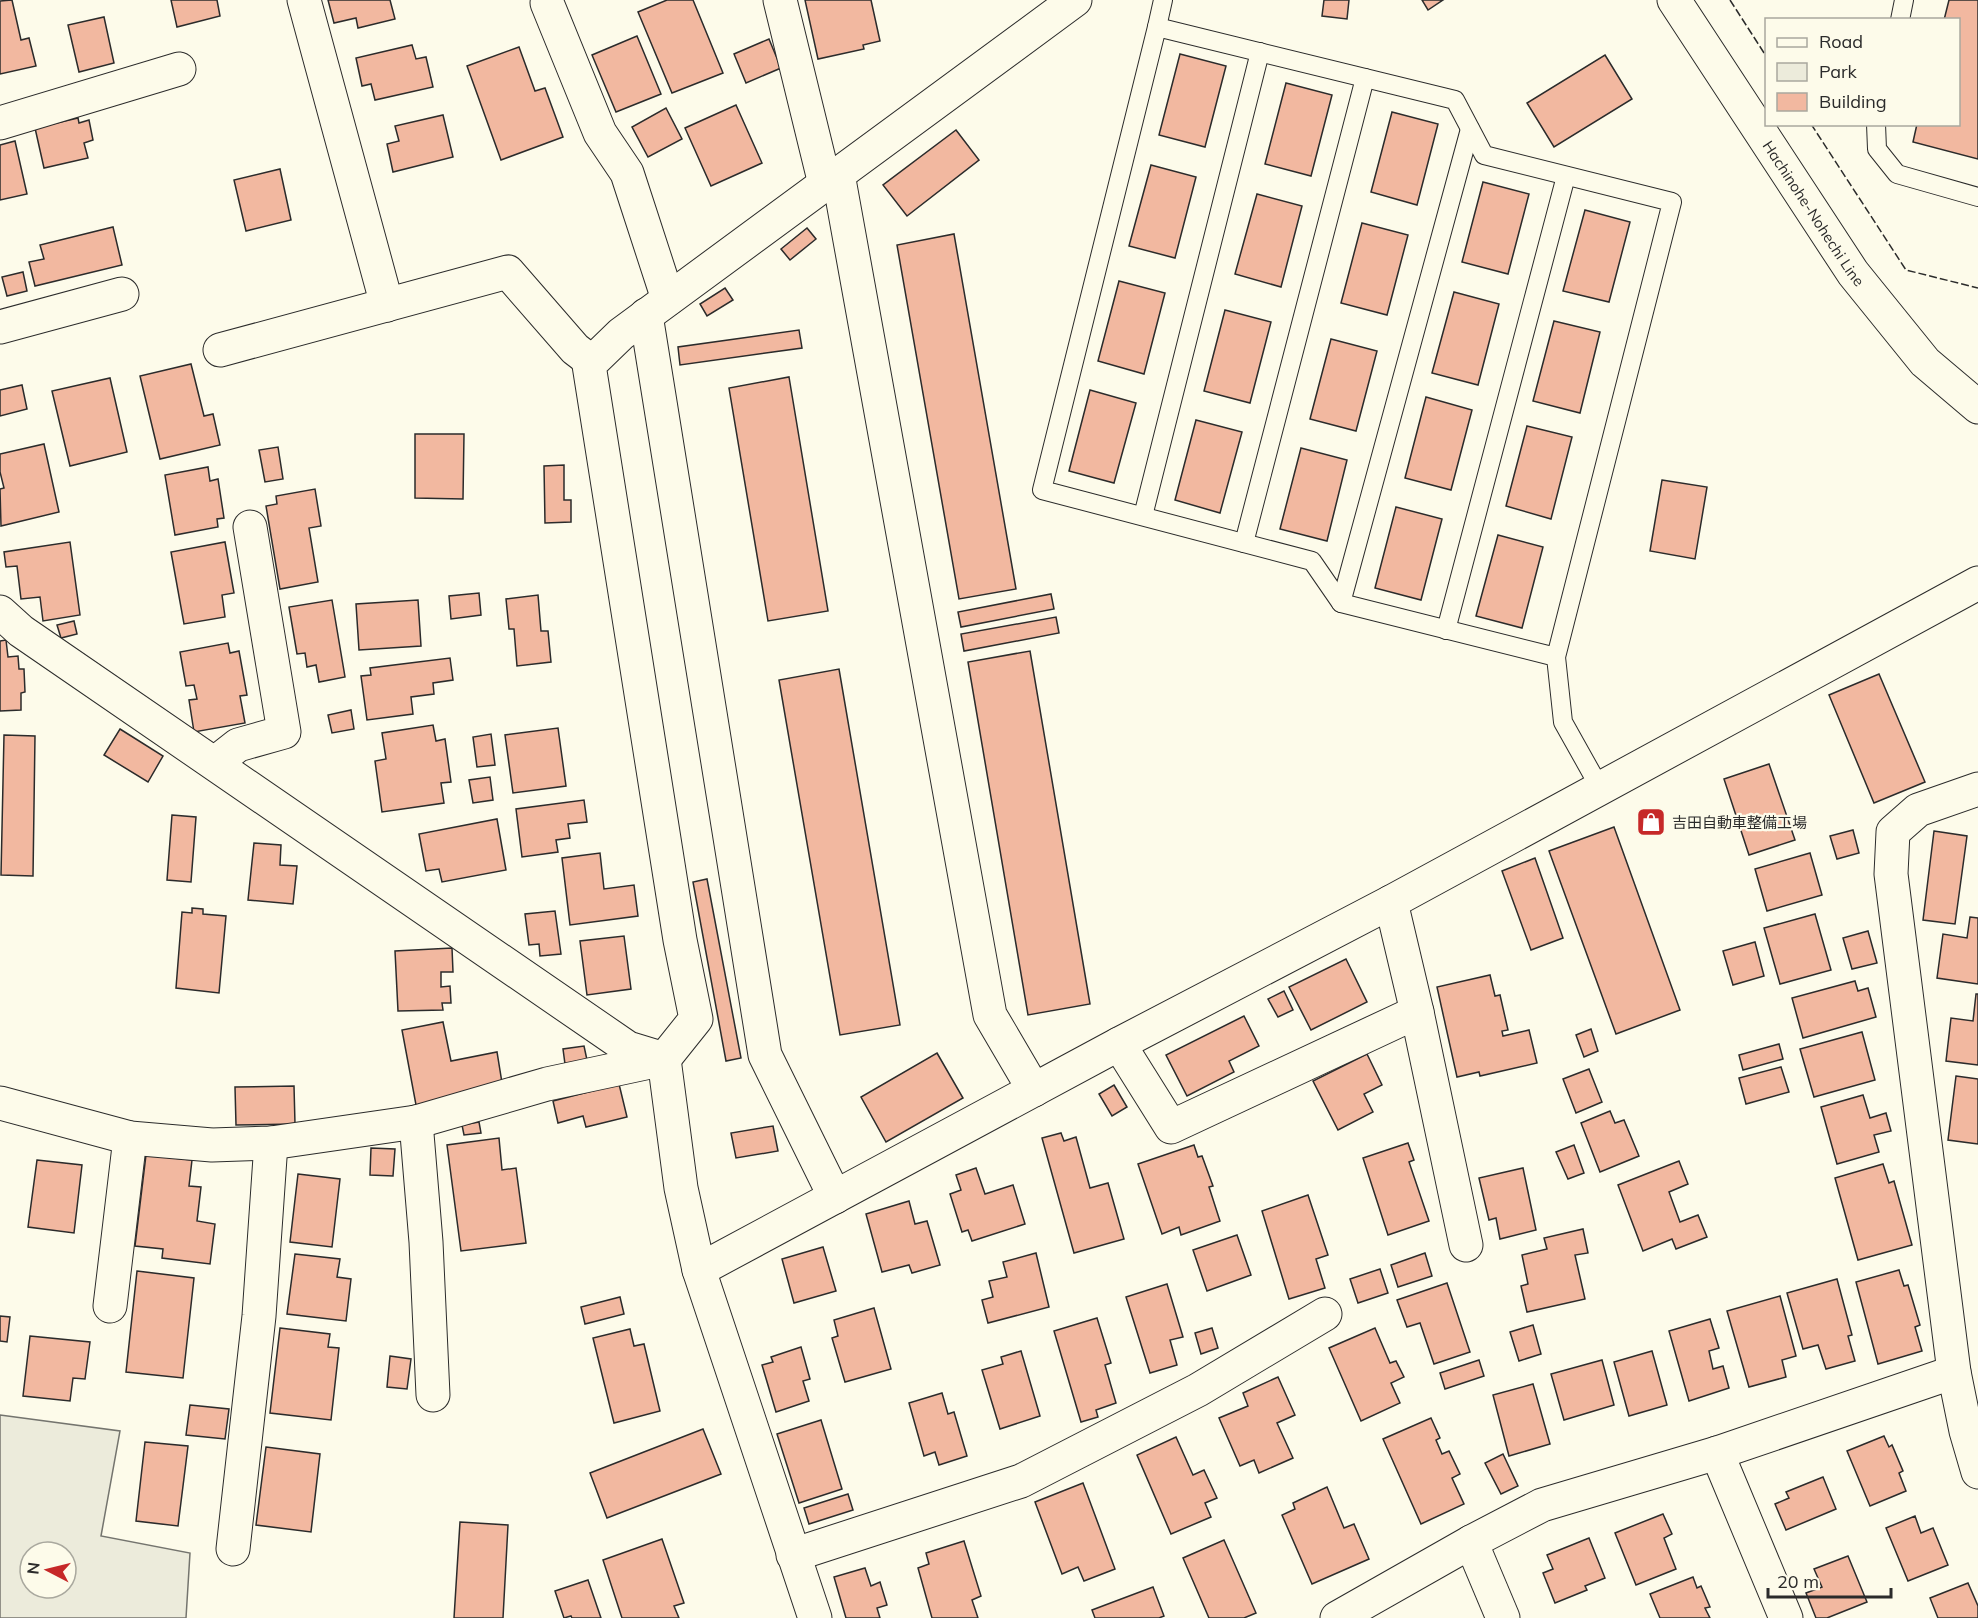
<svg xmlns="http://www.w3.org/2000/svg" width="1978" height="1618" viewBox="0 0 1978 1618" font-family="Mulish,'Noto Sans JP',sans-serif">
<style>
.green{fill:#ecebdb;stroke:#74746e;stroke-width:1.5;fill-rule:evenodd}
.building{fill:#f2b8a0;stroke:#2b2b2b;stroke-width:1.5}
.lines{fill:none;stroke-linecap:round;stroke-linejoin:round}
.service-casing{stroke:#2b2b2b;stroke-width:20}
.minor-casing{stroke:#2b2b2b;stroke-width:35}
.primary-casing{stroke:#2b2b2b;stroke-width:35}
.service{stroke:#fdfbea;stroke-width:18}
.minor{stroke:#fdfbea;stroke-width:33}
.primary{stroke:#fdfbea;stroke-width:33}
.fence{stroke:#2b2b2b;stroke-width:1.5;stroke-dasharray:8 3;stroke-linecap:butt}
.labels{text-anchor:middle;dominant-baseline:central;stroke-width:4.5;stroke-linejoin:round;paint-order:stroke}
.street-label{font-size:15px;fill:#2b2b2b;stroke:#fdfbea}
.poi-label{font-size:15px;fill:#2b2b2b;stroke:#fdfbea;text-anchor:start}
</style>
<rect width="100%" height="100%" fill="#fdfbea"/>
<!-- green -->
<path class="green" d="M0 1415 120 1431 101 1536 190 1553 186 1618H0ZM30 1552H66V1588H30Z"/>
<!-- building -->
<g class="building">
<polygon points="12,0 21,40 29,38 36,66 0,74 0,1"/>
<polygon points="171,0 217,0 220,16 177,27"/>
<polygon points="328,0 390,0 395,19 358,28 356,18 334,23"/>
<polygon points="667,0 693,0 723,73 672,93 638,12"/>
<polygon points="805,0 871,0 880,41 863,45 864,49 818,59"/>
<polygon points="1324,0 1349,0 1347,19 1322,16"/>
<polygon points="1422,0 1443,0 1428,10"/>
<polygon points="1949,0 1978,0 1978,159 1913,142 1917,124 1958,124 1958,20 1944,20"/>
<polygon points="104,17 114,63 79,72 68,25"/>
<polygon points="637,36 661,94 616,112 592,55"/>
<polygon points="769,39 781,68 746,83 734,54"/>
<polygon points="412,45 416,59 426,57 433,87 375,100 371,84 362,86 356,58"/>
<polygon points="519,47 535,91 545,88 563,137 501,160 467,66"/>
<polygon points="1180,54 1226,66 1205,147 1159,135"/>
<polygon points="1605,55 1632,99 1554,147 1527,103"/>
<polygon points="1286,83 1332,95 1311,176 1265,164"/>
<polygon points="736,105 762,163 711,186 685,128"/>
<polygon points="666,108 682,139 648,157 632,127"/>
<polygon points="1392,112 1438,124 1417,205 1371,192"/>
<polygon points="443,115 453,157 393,172 387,144 399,141 395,126"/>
<polygon points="78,118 79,123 89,120 93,140 84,143 88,158 44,168 35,128"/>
<polygon points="956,130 979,160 907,216 883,185"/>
<polygon points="15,141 27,194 0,200 0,145"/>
<polygon points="1151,165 1196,177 1175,258 1129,246"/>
<polygon points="280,169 291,220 246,231 234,180"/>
<polygon points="1483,182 1529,194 1508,274 1462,262"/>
<polygon points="1257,194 1302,206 1281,287 1235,274"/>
<polygon points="1585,210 1630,222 1609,302 1563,291"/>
<polygon points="1362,223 1408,235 1387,315 1341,303"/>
<polygon points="113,227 122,265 35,286 29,262 44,259 40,245"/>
<polygon points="807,228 816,239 790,260 781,249"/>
<polygon points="954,234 1016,589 959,599 897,245"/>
<polygon points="23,272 27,291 7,296 2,277"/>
<polygon points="1119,281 1165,293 1144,374 1098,361"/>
<polygon points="725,288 733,300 707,316 700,304"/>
<polygon points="1454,292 1499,304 1478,385 1432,373"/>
<polygon points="1225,310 1271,322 1250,403 1204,391"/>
<polygon points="1554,321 1600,332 1580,413 1533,401"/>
<polygon points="799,330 802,348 680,365 678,347"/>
<polygon points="1331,339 1377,351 1356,431 1310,419"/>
<polygon points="191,364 204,416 213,414 220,445 160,459 140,376"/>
<polygon points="789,377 828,611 768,621 729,388"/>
<polygon points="110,378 127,452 70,466 52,391"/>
<polygon points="22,385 27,409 0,416 0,390"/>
<polygon points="1090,390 1136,403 1114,483 1069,471"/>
<polygon points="1426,397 1472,410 1451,490 1405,478"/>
<polygon points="1196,420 1242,432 1220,513 1175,500"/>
<polygon points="1527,426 1572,437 1551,519 1506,506"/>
<polygon points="415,434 464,434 463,499 415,498"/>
<polygon points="44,444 59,512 1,526 0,489 4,488 0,472 0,454"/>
<polygon points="278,447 283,479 265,482 259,450"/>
<polygon points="1301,448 1347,460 1327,541 1280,529"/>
<polygon points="564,465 564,500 571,500 571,522 545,523 544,466"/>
<polygon points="208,467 210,481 218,479 224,518 217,519 218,527 175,535 165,475"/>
<polygon points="1662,480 1707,487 1695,559 1650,551"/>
<polygon points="315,489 321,526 309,528 318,582 280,589 266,506 277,504 276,496"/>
<polygon points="1396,507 1442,519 1421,600 1375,588"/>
<polygon points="1498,535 1543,547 1522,628 1476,616"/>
<polygon points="70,542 80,615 43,621 40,597 21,599 17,566 6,567 4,552"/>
<polygon points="225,542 234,593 222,595 225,617 184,624 171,552"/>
<polygon points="479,593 481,615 451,619 449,596"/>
<polygon points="1051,594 1054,609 961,627 958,612"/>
<polygon points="538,595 541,631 548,631 551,662 517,666 514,629 509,629 506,599"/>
<polygon points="332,600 345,677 319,682 316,665 307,667 305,653 297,654 289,607"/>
<polygon points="418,600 421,646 359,650 356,604"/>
<polygon points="1056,617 1059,633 964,651 961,634"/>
<polygon points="74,621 77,634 61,638 57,625"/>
<polygon points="6,640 8,657 18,656 19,669 24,669 25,692 21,693 21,710 0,711 0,641"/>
<polygon points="228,643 230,653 239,651 247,695 240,696 245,723 194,732 189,700 197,699 194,685 186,686 180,652"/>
<polygon points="1030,651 1090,1004 1028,1015 968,662"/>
<polygon points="450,658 453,680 433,683 434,694 411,697 413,714 367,720 361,676 371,675 370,668"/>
<polygon points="839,669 900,1025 840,1035 779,680"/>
<polygon points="1879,674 1925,782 1874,803 1829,695"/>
<polygon points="351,710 354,729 332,733 328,715"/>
<polygon points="433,725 436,741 445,739 451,782 441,783 444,803 382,812 375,761 386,759 382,733"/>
<polygon points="558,728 566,786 513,793 505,735"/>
<polygon points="120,729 163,756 148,782 104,755"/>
<polygon points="491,734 495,765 477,767 473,737"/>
<polygon points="4,735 35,736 33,876 1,875"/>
<polygon points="1769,764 1795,840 1749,855 1724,779"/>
<polygon points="490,777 493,800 473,803 469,780"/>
<polygon points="584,800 587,822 568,824 570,838 556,840 558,852 522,857 516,809"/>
<polygon points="172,815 196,817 191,882 167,880"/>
<polygon points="497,819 506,870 442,882 439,869 426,871 419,834"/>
<polygon points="1614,827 1680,1010 1616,1034 1549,851"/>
<polygon points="1853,830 1859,853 1837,859 1830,836"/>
<polygon points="1934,831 1967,836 1955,924 1923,920"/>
<polygon points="254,843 281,845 280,865 297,866 293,904 248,900"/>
<polygon points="600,853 604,889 634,885 638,916 570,925 562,858"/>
<polygon points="1810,853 1822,895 1767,911 1755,869"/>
<polygon points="1535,858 1563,938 1531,950 1502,871"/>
<polygon points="707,879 741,1058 726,1061 693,882"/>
<polygon points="192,908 203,909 203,914 226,916 219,993 176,988 182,912 192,913"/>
<polygon points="555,911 561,954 540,956 539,944 529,945 525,914"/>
<polygon points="1815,914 1831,970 1780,984 1764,928"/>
<polygon points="1970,917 1978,918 1978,984 1937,978 1943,934 1967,938"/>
<polygon points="1868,931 1877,963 1852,969 1843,938"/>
<polygon points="624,936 631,989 587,995 580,941"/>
<polygon points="1755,942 1764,976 1733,985 1723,951"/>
<polygon points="452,948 453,972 441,972 441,987 450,986 451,1003 442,1003 443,1010 398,1011 395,951"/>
<polygon points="1346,959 1367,1002 1311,1030 1289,987"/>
<polygon points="1490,975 1495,996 1500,995 1508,1030 1502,1031 1503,1036 1529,1030 1537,1063 1480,1076 1479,1072 1457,1077 1437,987"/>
<polygon points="1855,981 1858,991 1868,988 1876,1017 1803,1038 1792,998"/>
<polygon points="1284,991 1293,1010 1278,1017 1268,999"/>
<polygon points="1976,994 1978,994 1978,1065 1946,1061 1951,1018 1973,1021"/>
<polygon points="1244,1016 1259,1046 1229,1061 1234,1072 1187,1096 1166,1055"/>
<polygon points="443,1022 451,1061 497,1052 503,1089 416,1105 402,1030"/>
<polygon points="1591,1029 1598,1051 1584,1057 1576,1035"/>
<polygon points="1862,1032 1875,1080 1814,1097 1800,1049"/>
<polygon points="1779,1044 1783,1059 1743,1070 1739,1055"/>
<polygon points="584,1046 587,1060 565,1064 563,1049"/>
<polygon points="937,1053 963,1098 886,1142 861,1097"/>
<polygon points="1367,1054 1382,1085 1364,1094 1373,1112 1338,1130 1313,1081"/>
<polygon points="1781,1067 1789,1092 1746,1104 1739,1078"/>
<polygon points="1589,1069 1602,1102 1576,1113 1563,1079"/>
<polygon points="1956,1076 1978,1079 1978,1144 1948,1140"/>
<polygon points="619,1084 627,1117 586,1127 583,1116 558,1123 553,1101"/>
<polygon points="1114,1085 1127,1107 1112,1116 1099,1094"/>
<polygon points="294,1086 295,1124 236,1125 235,1087"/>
<polygon points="1863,1095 1870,1118 1886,1113 1891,1131 1874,1135 1879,1152 1837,1164 1821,1107"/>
<polygon points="1610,1111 1615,1123 1624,1120 1639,1156 1600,1172 1581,1123"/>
<polygon points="479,1122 481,1133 464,1135 462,1125"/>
<polygon points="773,1126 778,1151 736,1158 731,1133"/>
<polygon points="1061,1133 1064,1141 1076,1137 1090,1188 1108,1183 1124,1239 1074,1253 1042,1138"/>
<polygon points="499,1138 502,1170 516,1168 526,1243 461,1251 447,1145"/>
<polygon points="1408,1143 1414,1160 1409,1162 1429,1221 1388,1235 1363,1158"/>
<polygon points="1194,1145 1198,1157 1202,1156 1213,1186 1209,1187 1220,1221 1181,1235 1179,1227 1162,1234 1138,1164"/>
<polygon points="1574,1145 1584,1173 1568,1179 1556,1152"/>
<polygon points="371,1148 395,1149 393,1176 370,1175"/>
<polygon points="146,1155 192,1160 189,1186 201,1187 197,1221 215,1224 210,1264 162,1258 163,1249 135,1246"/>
<polygon points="37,1160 82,1165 74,1233 28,1227"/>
<polygon points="1679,1161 1688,1184 1669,1192 1680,1222 1698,1215 1707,1237 1676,1249 1672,1239 1643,1251 1618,1185"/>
<polygon points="1883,1164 1889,1183 1894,1181 1912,1245 1858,1260 1835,1178"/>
<polygon points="976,1168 985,1194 1013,1185 1025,1224 972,1241 968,1230 962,1232 950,1194 961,1190 956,1175"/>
<polygon points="1523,1168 1536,1230 1500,1239 1496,1218 1489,1220 1479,1178"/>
<polygon points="298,1174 340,1179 332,1247 290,1242"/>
<polygon points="1308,1195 1328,1255 1316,1259 1325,1288 1289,1299 1262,1211"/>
<polygon points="909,1201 915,1224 927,1221 940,1265 912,1273 909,1265 882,1272 866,1214"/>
<polygon points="1583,1229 1588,1253 1575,1255 1585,1299 1527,1312 1521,1286 1528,1284 1522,1255 1547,1249 1544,1238"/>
<polygon points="1237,1235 1251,1275 1207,1291 1193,1250"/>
<polygon points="823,1247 836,1291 794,1303 782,1259"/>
<polygon points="1036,1253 1049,1307 988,1323 982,1300 993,1297 989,1281 1007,1277 1003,1262"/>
<polygon points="1425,1253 1432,1276 1398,1287 1391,1265"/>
<polygon points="295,1254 340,1259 337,1277 351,1279 346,1321 287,1314"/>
<polygon points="1380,1269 1388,1293 1358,1303 1350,1279"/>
<polygon points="1899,1270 1904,1286 1908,1285 1920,1325 1915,1327 1922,1351 1878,1364 1856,1282"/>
<polygon points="137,1271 194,1278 183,1378 126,1372"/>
<polygon points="1837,1279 1852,1335 1848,1336 1855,1361 1826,1369 1818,1345 1803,1349 1787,1293"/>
<polygon points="1447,1283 1470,1352 1434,1364 1420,1323 1407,1327 1397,1300"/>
<polygon points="1167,1284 1183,1337 1170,1340 1177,1365 1150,1373 1126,1297"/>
<polygon points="1780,1296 1796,1356 1782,1360 1786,1377 1749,1387 1727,1311"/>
<polygon points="620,1297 624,1314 585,1324 581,1307"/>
<polygon points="874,1308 891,1369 845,1382 832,1338 838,1336 834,1320"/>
<polygon points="0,1316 10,1317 7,1342 0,1341"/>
<polygon points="1097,1318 1111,1363 1105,1365 1116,1403 1096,1410 1098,1417 1081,1422 1054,1331"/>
<polygon points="1710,1319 1719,1348 1709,1351 1713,1369 1723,1366 1729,1388 1689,1401 1669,1331"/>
<polygon points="1533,1325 1541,1354 1519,1361 1510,1332"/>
<polygon points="280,1328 330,1334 328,1347 339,1348 331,1420 270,1413"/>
<polygon points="1212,1328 1218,1348 1201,1354 1195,1333"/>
<polygon points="1375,1328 1390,1363 1396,1361 1404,1377 1391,1383 1400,1403 1361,1421 1329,1348"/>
<polygon points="630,1329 634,1346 644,1344 660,1411 614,1423 593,1338"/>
<polygon points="30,1336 90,1342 85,1379 73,1378 70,1401 23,1396"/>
<polygon points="801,1347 810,1379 803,1381 809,1401 776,1412 762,1365 773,1362 771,1357"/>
<polygon points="1021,1351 1040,1416 1000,1429 982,1370 1003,1364 1001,1357"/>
<polygon points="1652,1351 1667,1405 1629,1416 1614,1362"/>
<polygon points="390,1356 411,1359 407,1389 387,1387"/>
<polygon points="1479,1360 1484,1376 1445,1389 1440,1373"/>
<polygon points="1602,1360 1614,1405 1564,1420 1551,1374"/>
<polygon points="1278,1377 1295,1415 1277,1423 1293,1458 1259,1473 1254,1460 1240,1466 1219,1418 1248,1406 1243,1393"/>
<polygon points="1533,1384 1550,1444 1509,1456 1493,1395"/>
<polygon points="942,1393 948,1414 954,1412 967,1456 939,1465 935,1452 924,1456 909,1403"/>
<polygon points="190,1405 229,1409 225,1439 186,1435"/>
<polygon points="1431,1418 1440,1438 1436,1440 1442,1454 1449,1451 1460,1474 1452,1478 1464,1504 1421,1524 1383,1439"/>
<polygon points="821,1420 842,1489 799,1503 777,1434"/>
<polygon points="703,1429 721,1474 607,1518 590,1473"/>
<polygon points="1884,1436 1889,1447 1892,1445 1903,1471 1899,1473 1906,1491 1870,1506 1847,1451"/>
<polygon points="1176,1437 1193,1475 1204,1470 1217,1498 1205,1503 1211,1517 1171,1534 1137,1455"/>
<polygon points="145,1442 188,1446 178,1526 136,1521"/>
<polygon points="266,1447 320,1454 311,1532 256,1525"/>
<polygon points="1503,1454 1518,1486 1501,1494 1485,1463"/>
<polygon points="1823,1477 1836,1509 1786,1530 1775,1504 1789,1498 1786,1492"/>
<polygon points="1083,1483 1115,1569 1084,1581 1078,1567 1062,1574 1035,1502"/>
<polygon points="1327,1487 1344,1528 1354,1524 1369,1559 1312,1584 1282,1515 1295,1509 1293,1503"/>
<polygon points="848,1494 853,1510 809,1524 804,1508"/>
<polygon points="1663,1514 1672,1534 1664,1538 1676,1569 1636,1585 1615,1533"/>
<polygon points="1915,1516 1921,1533 1933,1528 1948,1565 1908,1581 1886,1528"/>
<polygon points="460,1522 508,1525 503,1618 454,1618"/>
<polygon points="1589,1538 1605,1578 1585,1586 1587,1590 1555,1603 1543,1573 1553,1569 1547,1555"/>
<polygon points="662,1539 684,1603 674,1606 679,1618 622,1618 603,1560"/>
<polygon points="1224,1540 1256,1613 1244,1618 1209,1618 1183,1558"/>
<polygon points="964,1541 981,1596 972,1600 978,1618 932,1618 918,1568 929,1564 926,1553"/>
<polygon points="1848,1556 1867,1602 1827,1618 1816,1618 1806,1593 1822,1587 1814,1569"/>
<polygon points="865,1568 871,1586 880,1582 887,1605 877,1608 880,1618 846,1618 834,1577"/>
<polygon points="1693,1577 1697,1588 1701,1586 1710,1607 1705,1608 1710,1618 1660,1618 1650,1594"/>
<polygon points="588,1580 601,1618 572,1618 571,1616 564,1618 555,1591"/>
<polygon points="1968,1583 1978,1606 1978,1618 1938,1618 1930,1598"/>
<polygon points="1153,1587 1164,1616 1159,1618 1095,1618 1092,1610"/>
</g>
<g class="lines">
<!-- service casing -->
<g class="service-casing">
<g id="service">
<polyline points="1900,20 1904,0"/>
<polyline points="1157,27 1163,0"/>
<polyline points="1876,124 1877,149 1897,174 1978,197"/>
<polyline points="1143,516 1260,52"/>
<polyline points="1244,543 1365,78"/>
<polyline points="1341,603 1470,129"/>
<polyline points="1446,630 1566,176"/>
<polyline points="1556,657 1341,603 1312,561 1042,490 1157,27 1455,100 1484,155 1672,202 1556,657 1563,722 1600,788"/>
</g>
</g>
<!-- minor casing -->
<g class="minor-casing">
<g id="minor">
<polyline points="304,0 387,305"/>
<polyline points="780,0 825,184"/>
<polyline points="547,3 600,133 627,173 668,299"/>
<polyline points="0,123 179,69"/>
<polyline points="838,174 990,1015 1034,1090"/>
<polyline points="646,315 765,1055 835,1197"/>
<polyline points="0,327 122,294"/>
<polyline points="220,350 508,272 575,349 592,362"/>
<polyline points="0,612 21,631 628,1048 664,1059 681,1188 699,1270 815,1618"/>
<polyline points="215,763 238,745 284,732 250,527"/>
<polyline points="1978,789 1918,810 1893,832 1891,874 1954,1372 1966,1431 1978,1472"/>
<polyline points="1391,902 1417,1012 1466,1245"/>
<polyline points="1119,1044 1171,1127 1417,1012"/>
<polyline points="0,1103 130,1138 212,1145 271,1143 416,1122 547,1084 664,1059 696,1019 680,940 589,365 621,334 1075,0"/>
<polyline points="416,1122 426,1242 433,1395"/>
<polyline points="699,1270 1119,1044 1391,902 1978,583"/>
<polyline points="110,1306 130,1138"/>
<polyline points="1717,1453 1786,1618"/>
<polyline points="1471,1542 1503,1618"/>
<polyline points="233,1549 259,1316 271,1143"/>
<polyline points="793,1555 1021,1481 1198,1390 1325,1314"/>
<polyline points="1337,1618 1471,1542 1542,1505 1717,1453 1954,1372"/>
</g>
</g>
<!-- primary casing -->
<g class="primary-casing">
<g id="primary">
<path id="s1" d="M1674 0 1853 273 1925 362 1978 407"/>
</g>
</g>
<!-- service -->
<use href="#service" class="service"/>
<!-- minor -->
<use href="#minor" class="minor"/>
<!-- primary -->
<use href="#primary" class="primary"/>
<!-- fence -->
<g class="fence">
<polyline points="1730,0 1766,56"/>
<polyline points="1811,124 1906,270 1978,288"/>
</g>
</g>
<!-- icons -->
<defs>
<g id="shop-square" transform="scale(1.5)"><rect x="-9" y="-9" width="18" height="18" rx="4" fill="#c62828" stroke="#fdfbea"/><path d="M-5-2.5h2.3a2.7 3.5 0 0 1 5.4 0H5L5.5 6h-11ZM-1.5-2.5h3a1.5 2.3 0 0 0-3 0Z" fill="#fff"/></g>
</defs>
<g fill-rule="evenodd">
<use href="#shop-square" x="1651" y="822"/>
</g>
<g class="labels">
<!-- street labels -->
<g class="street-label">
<text stroke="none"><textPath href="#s1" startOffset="255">Hachinohe-Nohechi Line</textPath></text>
</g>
<!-- poi labels -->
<g class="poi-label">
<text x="1672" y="822">吉田自動車整備工場</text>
</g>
</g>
<!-- legend -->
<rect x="1765" y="18" width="195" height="108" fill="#fdfbea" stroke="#a9a89e" stroke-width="1.5"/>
<rect x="1777" y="38" width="30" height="9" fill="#fdfbea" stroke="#a9a89e" stroke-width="1.5"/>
<text x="1819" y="48" font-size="18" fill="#2b2b2b">Road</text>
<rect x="1777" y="63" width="30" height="18" fill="#ecebdb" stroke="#a9a89e" stroke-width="1.5"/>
<text x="1819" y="78" font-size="18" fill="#2b2b2b">Park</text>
<rect x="1777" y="93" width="30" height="18" fill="#f2b8a0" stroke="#a9a89e" stroke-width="1.5"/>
<text x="1819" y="108" font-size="18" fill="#2b2b2b">Building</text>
<!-- north arrow -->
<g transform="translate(48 1570) rotate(277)"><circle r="28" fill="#fdfbea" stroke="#a9a89e" stroke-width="1.5"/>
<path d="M0-4.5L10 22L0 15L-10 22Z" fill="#c62828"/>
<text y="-9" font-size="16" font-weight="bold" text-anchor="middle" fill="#2b2b2b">N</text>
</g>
<!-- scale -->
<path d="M1768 1588v9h123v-9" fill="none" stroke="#2b2b2b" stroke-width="3"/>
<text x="1777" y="1588" font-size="18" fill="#2b2b2b" stroke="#fdfbea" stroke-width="4.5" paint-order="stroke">20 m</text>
</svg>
